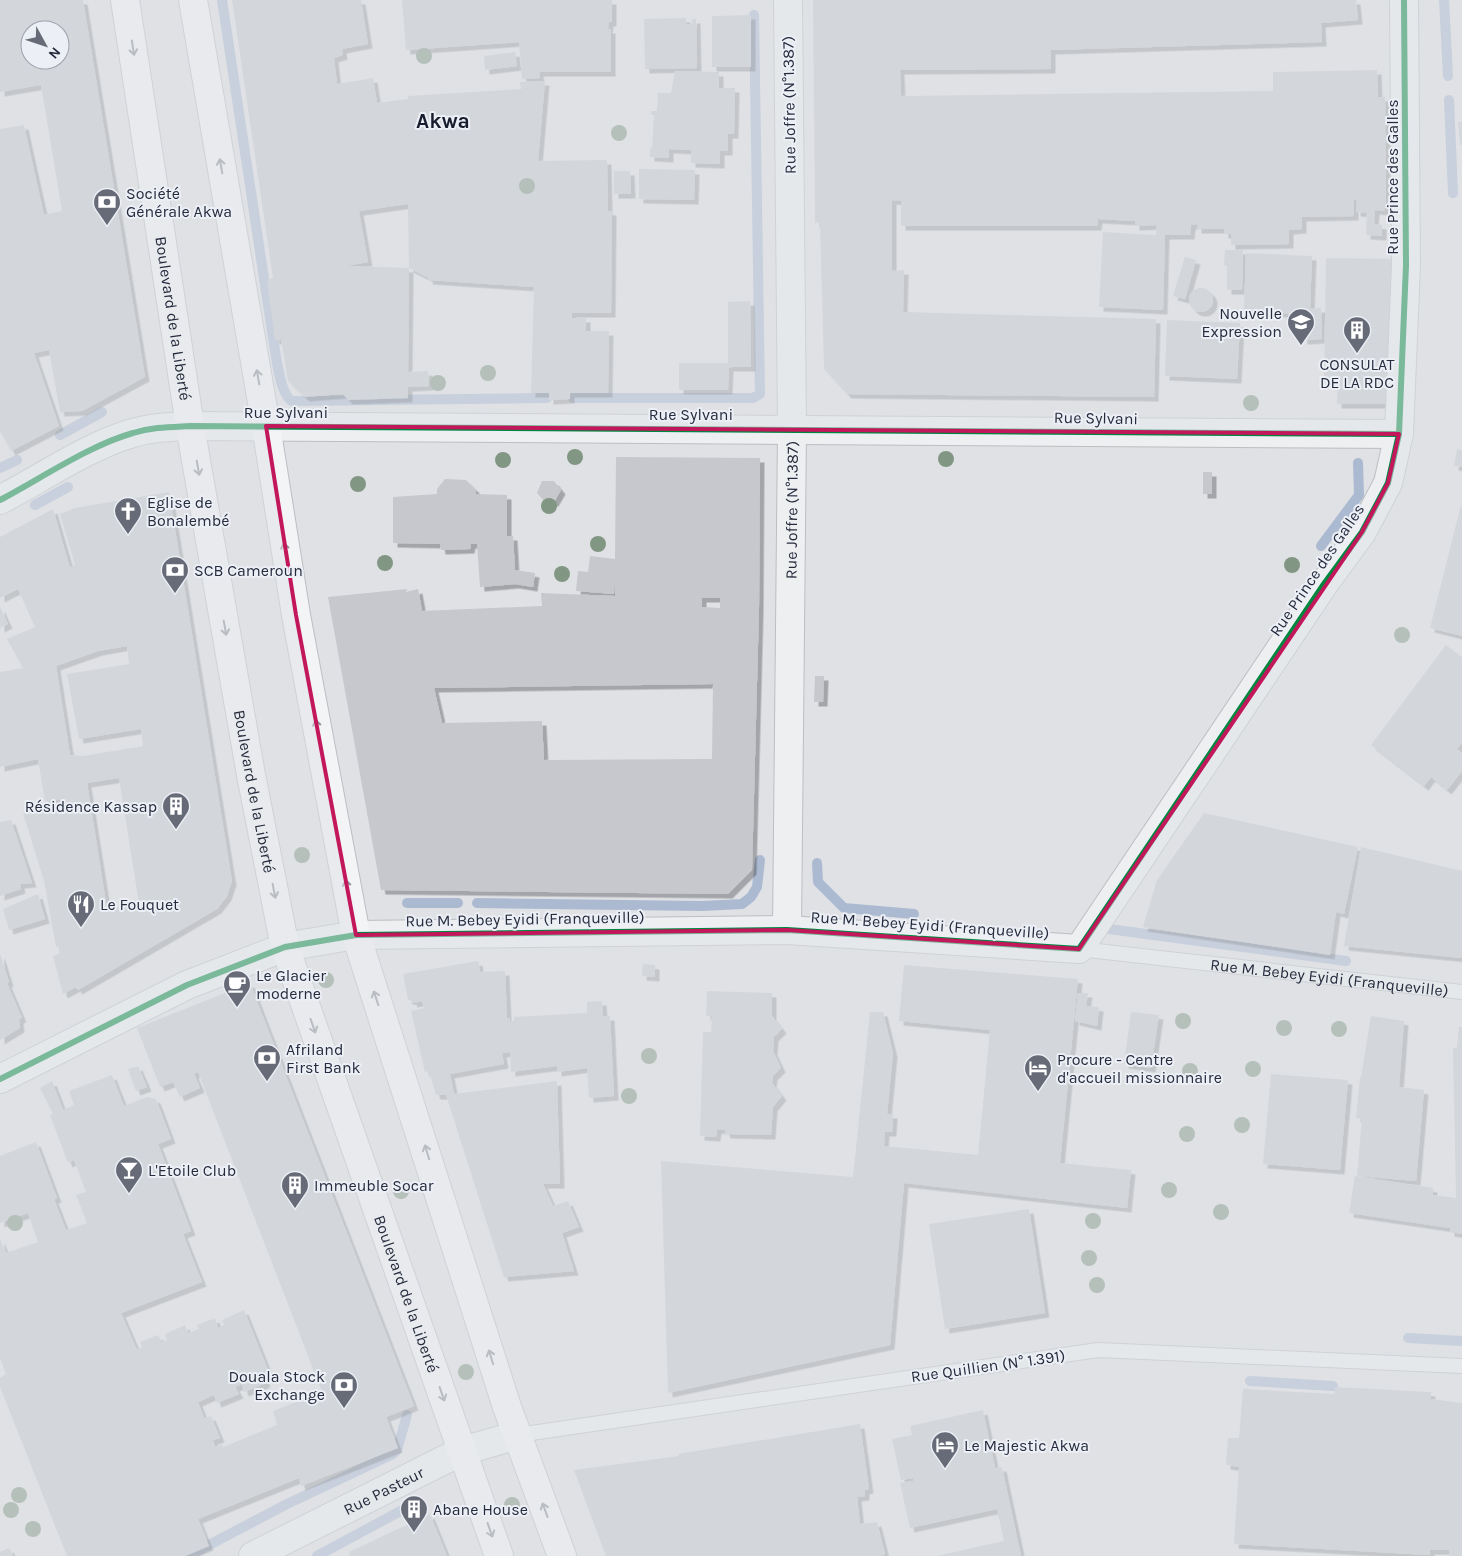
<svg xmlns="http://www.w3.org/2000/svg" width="1462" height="1556" viewBox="0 0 1462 1556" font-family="Karla,sans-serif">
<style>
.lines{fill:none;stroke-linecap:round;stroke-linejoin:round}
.stream{stroke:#acbad1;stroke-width:10}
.building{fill:#c6c8cd;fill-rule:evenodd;filter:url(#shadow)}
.lane-casing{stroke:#bcbec2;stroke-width:16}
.street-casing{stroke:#bcbec2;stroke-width:30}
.primary-casing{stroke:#bbbec3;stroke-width:30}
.lane{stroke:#eeeff1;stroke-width:14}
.street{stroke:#eeeff1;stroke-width:28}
.primary{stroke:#f3f4f5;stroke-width:28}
.cycleway-casing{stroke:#eceff5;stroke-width:9}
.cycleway{stroke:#00873e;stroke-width:6}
.tree{fill:#829783}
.oneway{stroke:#8c909a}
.marked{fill:none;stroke:#c2185b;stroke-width:4;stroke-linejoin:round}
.labels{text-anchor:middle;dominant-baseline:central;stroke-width:4;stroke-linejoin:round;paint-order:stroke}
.street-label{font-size:16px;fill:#262c3e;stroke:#eceff5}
.poi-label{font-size:16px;fill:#262c3e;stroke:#eceff5;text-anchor:start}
.district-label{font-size:21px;font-weight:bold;fill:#181e2e;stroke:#eceff5}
</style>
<defs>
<filter id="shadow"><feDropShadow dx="4.5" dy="4.5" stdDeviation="0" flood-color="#0004"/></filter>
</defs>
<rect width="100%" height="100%" fill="#dfe1e5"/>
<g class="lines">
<!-- stream -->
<g class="stream">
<path d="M222 0 273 338C276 353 279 394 292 401L547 398"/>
<polyline points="1444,0 1448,76"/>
<polyline points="1449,100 1453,193"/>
<polyline points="573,398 753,398 760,394 754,15"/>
<polyline points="60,435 102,412"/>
<polyline points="0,468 17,460"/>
<polyline points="35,505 68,487"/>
<polyline points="1321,546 1359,495 1358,463"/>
<polyline points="817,863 818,882 844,908 914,914"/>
<polyline points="407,903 458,903"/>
<polyline points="477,903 702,906 742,904 751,897 757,887 760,860"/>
<polyline points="1109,929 1346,961"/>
<polyline points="1408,1338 1462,1341"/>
<polyline points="1250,1381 1333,1386"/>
<polyline points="188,1556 285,1505 393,1454 397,1450 407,1415"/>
<polyline points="317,1556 408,1507"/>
</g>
</g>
<!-- building -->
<g class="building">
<path d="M0 0H83L145 377 82 411 60 412 49 350 34 353 59 426 11 451 0 431V129L24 125 44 215 62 211 41 85 0 92ZM30 30H60V60H30Z"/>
<polygon points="232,0 361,0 368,44 342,49 343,55 334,58 337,84 373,78 377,103 408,99 408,96 521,89 520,82 545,81 538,161 607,160 608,211 612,211 611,313 572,313 572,318 586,318 586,331 609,331 608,393 570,393 570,399 549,400 549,393 531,393 534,287 428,280 429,278 409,268 408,204 359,211 368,262 346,266 409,268 408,372 428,371 429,386 408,387 408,398 348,400 343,394 305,397 288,381 281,339 275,340 267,280 273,278"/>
<polygon points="402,0 612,0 612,22 609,22 608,29 611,29 611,72 539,72 540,78 522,79 519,42 406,50"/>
<polygon points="813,0 1356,0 1358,20 1321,23 1322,42 1051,50 1051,69 900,70 901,96 1273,91 1273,72 1377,70 1378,97 1385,97 1386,199 1384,211 1375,210 1374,224 1382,225 1382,236 1366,235 1367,213 1356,212 1357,200 1354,200 1354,216 1302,217 1302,229 1289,230 1289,244 1231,245 1231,234 1224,234 1224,229 1197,229 1197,224 1191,225 1190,235 1165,235 1163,310 1099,307 1103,232 1156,235 1157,225 1135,226 1135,221 1098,219 1097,226 901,226 901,201 892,200 892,271 904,270 903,312 1156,319 1154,397 847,394 824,369 820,222 815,223"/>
<polygon points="751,15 751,67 712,67 712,16"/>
<polygon points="686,18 686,25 692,24 692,19 696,19 697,68 645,69 644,19"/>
<polygon points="515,52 517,66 485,70 484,56"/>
<polygon points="675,71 719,72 719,88 735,88 734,134 728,134 728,151 720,151 720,164 691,163 691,150 669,149 669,158 650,157 650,148 652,149 654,115 651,115 651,111 657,111 658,93 671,93"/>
<polygon points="1458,122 1462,122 1462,145 1460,145"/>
<polygon points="639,169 695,170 694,200 639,199"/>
<polygon points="614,171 630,171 631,194 614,194"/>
<polygon points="1225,250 1243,250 1242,290 1227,290 1227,266 1224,265"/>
<polygon points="1246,253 1312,256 1310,309 1321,308 1322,339 1303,340 1302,314 1244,311"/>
<polygon points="1185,257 1196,260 1185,299 1173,296"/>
<polygon points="1326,258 1403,259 1388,404 1337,404 1338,382 1324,382"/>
<circle cx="1201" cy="300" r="12"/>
<polygon points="750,301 751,367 729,367 728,390 679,390 679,363 728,363 728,302"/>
<polygon points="1167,320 1240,323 1237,379 1165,376"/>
<polygon points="1457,449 1462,450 1462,467 1454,466"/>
<path d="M616 457 760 458 759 608 752 870 728 894 381 890 328 597 407 589 406 592 418 589 422 611 542 606 541 593 615 596V575L614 594 576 591 578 571 588 572 590 556 615 559ZM702 598H720V608L702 607ZM713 684 712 759 544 760 542 721 442 723 434 688Z"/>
<rect x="1203" y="472" width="9" height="22"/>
<polygon points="445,479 466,480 475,489 476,494 507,495 507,536 513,536 515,570 535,573 533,587 515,584 480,587 477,544 471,544 470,549 441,550 440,544 393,543 393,497 437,494 437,489"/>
<polygon points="542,481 554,481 561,490 554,502 545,502 537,493"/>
<path d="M169 492 232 881 227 896 217 909 78 990 76 987 63 994 53 956 60 953 58 946 56 947 44 881 23 813 63 805 62 799 45 802 38 759 0 767V672L23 668 7 639 35 627 18 589 0 598V537L53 509 70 568 75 565 60 514 75 508ZM127 646 129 664 67 674 79 739 141 729 143 746 83 756 70 755 56 666 98 651ZM119 778 139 904 107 909 87 783Z"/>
<polygon points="1461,505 1462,505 1462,636 1430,628"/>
<polygon points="0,607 8,624 0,628"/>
<polygon points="1446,645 1462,657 1462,743 1457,749 1462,753 1462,771 1447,790 1431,777 1424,786 1371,745"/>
<polygon points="815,676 824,676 823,702 814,702"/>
<polygon points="1204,813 1358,847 1344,914 1336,912 1330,955 1143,927 1157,880"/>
<polygon points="11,820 32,883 20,884 21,889 0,896 0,822"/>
<polygon points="1361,847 1462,871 1462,958 1344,946"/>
<polygon points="38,894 45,919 9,930 3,909"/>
<polygon points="0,953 9,982 7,983 22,1018 19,1019 20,1028 0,1040"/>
<polygon points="478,961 480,972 505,971 507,1018 510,1018 510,1021 514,1021 514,1017 587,1013 587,1002 602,1001 603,1016 610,1016 614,1096 589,1098 587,1068 557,1072 557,1066 511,1072 510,1052 502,1053 504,1064 450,1074 454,1094 557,1081 560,1184 543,1184 553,1206 568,1201 579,1227 562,1233 574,1271 504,1277 446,1095 436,1095 429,1071 425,1072 411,1011 424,1008 422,1001 413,1003 412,1000 408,1000 403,974"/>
<polygon points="643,964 655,965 655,977 642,976"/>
<polygon points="904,965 1078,979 1060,1163 1131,1170 1127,1208 904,1183 890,1345 668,1393 661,1161 853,1177 870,1012 883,1012 893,1053 887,1114 893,1114 892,1132 885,1132 884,1146 978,1155 990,1030 899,1021"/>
<polygon points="250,983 414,1406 386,1417 398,1448 301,1486 299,1478 198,1519 209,1546 185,1556 67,1556 0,1387 0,1378 6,1374 0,1358 0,1239 6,1253 38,1242 28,1213 0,1223 0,1156 36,1142 57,1198 54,1199 66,1230 87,1223 76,1195 86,1192 74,1160 68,1163 50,1115 53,1114 40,1088 52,1081 63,1110 74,1105 69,1091 112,1075 124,1106 147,1097 156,1099 171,1139 158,1144 191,1231 183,1234 202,1282 121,1313 137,1350 142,1347 140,1342 158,1335 161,1342 167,1340 165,1334 185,1325 188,1333 199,1329 197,1325 215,1318 218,1328 224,1325 222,1320 244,1310 270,1375 264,1378 266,1383 244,1392 242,1384 235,1387 239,1394 217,1403 214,1395 198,1402 204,1418 211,1416 220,1438 213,1440 215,1447 222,1444 223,1447 277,1425 273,1411 322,1392 198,1072 194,1074 200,1088 180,1097 173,1082 160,1087 137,1028"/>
<polygon points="707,991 772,993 772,1016 782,1029 774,1037 773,1051 781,1068 773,1076 772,1083 782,1096 773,1107 771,1135 726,1134 725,1130 717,1129 716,1137 700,1136 703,1032 711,1032 712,1016 706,1016"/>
<polygon points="1078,993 1088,993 1086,1006 1099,1007 1097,1026 1075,1021"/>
<polygon points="1131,1012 1159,1015 1151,1068 1124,1064"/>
<polygon points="1371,1016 1404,1021 1399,1087 1424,1090 1416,1181 1357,1176 1362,1118 1356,1118 1360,1077 1361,1077"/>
<polygon points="1459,1027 1462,1027 1462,1234 1450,1232 1450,1228 1349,1213 1355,1176 1433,1188 1433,1195 1456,1198 1453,1048 1457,1048"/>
<polygon points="138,1066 147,1087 136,1091 128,1069"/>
<polygon points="1271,1074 1348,1080 1340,1170 1263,1164"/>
<polygon points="1029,1209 1045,1313 945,1329 929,1224"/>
<polygon points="1335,1387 1431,1392 1431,1399 1462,1403 1462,1556 1450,1556 1449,1550 1430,1550 1430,1555 1234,1544 1239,1467 1226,1465 1228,1438 1239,1438 1243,1389 1334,1394"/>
<polygon points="983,1410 995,1468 1002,1467 1021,1556 937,1556 1004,1541 997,1509 910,1528 900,1483 913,1481 913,1478 901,1480 892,1439 912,1435 910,1426"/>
<polygon points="860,1424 869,1489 865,1490 865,1496 857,1497 860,1524 877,1522 885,1554 881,1556 606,1556 574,1470 679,1456 678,1454"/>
<polygon points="430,1514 447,1556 350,1556 349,1552"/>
<polygon points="9,1548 13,1556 0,1556 0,1552"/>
</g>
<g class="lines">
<!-- lane casing -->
<g class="lane-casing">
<g id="lane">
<path id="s1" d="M1079 949 1462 992"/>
<polyline points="518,1435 1098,1350 1462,1366"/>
</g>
</g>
<!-- street casing -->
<g class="street-casing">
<g id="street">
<path d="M0 500C40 479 90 445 133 433 152 427 171 427 190 426L1399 434"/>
<path id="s2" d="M787 930 792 429 788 0"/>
<polyline points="0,1079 187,985 285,947 356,935 787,930 1079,949 1324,584 1362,532 1388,483 1399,434 1406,265 1404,0"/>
<path id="s3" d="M253 1556 462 1451 518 1435"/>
</g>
</g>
<!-- primary casing -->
<g class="primary-casing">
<g id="primary">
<path id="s4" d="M125 0 190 426 251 775 285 947 499 1556"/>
<polyline points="193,0 266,426 296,615 356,935 507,1407 562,1556"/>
</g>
</g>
<!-- lane -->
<use href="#lane" class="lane"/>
<!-- street -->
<use href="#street" class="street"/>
<!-- primary -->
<use href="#primary" class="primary"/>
<!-- cycleway casing -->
<g class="cycleway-casing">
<g id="cycleway">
<path d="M0 500C40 479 90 445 133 433 152 427 171 427 190 426L1399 434"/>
<polyline points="0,1079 187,985 285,947 356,935 787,930 1079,949 1324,584 1362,532 1388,483 1399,434 1406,265 1404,0"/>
</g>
</g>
<!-- cycleway -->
<use href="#cycleway" class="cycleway"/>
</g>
<!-- trees -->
<g class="tree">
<circle cx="424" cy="56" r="8"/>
<circle cx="619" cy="133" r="8"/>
<circle cx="527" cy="186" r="8"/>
<circle cx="488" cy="373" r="8"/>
<circle cx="438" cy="383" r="8"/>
<circle cx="1251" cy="403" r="8"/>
<circle cx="575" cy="457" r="8"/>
<circle cx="946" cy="459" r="8"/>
<circle cx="503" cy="460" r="8"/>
<circle cx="358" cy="484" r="8"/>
<circle cx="549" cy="506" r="8"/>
<circle cx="598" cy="544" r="8"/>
<circle cx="385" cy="563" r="8"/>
<circle cx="1292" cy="565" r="8"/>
<circle cx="562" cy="574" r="8"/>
<circle cx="1402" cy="635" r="8"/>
<circle cx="302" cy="855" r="8"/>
<circle cx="326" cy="980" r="8"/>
<circle cx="1183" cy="1021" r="8"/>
<circle cx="1284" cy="1028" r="8"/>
<circle cx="1339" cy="1029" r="8"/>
<circle cx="649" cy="1056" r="8"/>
<circle cx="1253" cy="1069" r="8"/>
<circle cx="1190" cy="1071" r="8"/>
<circle cx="629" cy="1096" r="8"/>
<circle cx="1242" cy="1125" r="8"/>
<circle cx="1187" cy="1134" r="8"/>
<circle cx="1169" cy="1190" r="8"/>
<circle cx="401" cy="1191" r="8"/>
<circle cx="1221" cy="1212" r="8"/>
<circle cx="1093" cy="1221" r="8"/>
<circle cx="15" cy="1223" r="8"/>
<circle cx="1089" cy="1258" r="8"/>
<circle cx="1097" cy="1285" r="8"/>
<circle cx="466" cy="1372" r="8"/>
<circle cx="19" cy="1495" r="8"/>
<circle cx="512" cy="1505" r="8"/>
<circle cx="11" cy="1510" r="8"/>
<circle cx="33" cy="1529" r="8"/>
</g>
<!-- one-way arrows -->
<defs><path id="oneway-shaft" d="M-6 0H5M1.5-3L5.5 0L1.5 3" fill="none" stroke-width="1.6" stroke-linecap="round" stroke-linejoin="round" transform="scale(1.25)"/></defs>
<g class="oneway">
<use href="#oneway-shaft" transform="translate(133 48) rotate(81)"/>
<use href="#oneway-shaft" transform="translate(221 166) rotate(-100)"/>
<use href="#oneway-shaft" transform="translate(258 377) rotate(-100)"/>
<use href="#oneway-shaft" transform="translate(198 468) rotate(80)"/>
<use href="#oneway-shaft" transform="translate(285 550) rotate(-99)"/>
<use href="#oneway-shaft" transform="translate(225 628) rotate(80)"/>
<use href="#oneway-shaft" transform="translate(317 727) rotate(-101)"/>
<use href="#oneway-shaft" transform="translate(347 887) rotate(-101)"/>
<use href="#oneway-shaft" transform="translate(274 891) rotate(79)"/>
<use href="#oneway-shaft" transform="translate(376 998) rotate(-108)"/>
<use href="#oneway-shaft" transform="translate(313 1026) rotate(71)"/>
<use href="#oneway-shaft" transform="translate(427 1152) rotate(-107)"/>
<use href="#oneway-shaft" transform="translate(491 1357) rotate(-107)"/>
<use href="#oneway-shaft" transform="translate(442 1394) rotate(71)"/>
<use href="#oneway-shaft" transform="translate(545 1510) rotate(-110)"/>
<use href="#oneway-shaft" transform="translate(490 1530) rotate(71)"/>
</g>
<!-- marked area -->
<path d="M0 0H1462V1556H0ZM266 426 1399 434 1388 483 1362 532 1079 949 787 930 356 935 296 615Z" fill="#dfe1e5" fill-opacity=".55" fill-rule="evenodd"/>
<path class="marked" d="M266 426 1399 434 1388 483 1362 532 1079 949 787 930 356 935 296 615Z"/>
<!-- icons -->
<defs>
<g id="bank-pin" transform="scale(1.4375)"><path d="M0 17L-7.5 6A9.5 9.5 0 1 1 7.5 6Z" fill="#676b78" stroke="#eceff5"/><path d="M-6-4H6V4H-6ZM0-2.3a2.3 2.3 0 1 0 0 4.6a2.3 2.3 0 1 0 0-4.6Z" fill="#fff"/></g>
<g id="school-pin" transform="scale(1.4375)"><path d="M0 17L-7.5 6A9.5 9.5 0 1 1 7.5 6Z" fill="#676b78" stroke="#eceff5"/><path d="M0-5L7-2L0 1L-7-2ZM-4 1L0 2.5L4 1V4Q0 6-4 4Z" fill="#fff"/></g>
<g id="building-pin" transform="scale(1.4375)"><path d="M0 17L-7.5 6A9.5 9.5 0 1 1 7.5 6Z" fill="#676b78" stroke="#eceff5"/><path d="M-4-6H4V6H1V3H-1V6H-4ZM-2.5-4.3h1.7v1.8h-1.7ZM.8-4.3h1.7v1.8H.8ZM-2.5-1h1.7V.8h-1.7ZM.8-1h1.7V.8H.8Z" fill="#fff"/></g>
<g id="church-pin" transform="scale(1.4375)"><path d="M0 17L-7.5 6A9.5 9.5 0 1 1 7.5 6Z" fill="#676b78" stroke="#eceff5"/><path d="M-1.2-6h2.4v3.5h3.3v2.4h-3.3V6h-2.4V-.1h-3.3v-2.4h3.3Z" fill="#fff"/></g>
<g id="restaurant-pin" transform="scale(1.4375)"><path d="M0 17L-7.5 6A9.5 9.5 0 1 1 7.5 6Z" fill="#676b78" stroke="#eceff5"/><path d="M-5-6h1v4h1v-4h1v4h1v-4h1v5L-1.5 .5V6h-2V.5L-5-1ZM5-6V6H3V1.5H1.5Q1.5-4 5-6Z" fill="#fff"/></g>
<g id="cafe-pin" transform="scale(1.4375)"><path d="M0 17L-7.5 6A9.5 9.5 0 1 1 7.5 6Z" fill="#676b78" stroke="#eceff5"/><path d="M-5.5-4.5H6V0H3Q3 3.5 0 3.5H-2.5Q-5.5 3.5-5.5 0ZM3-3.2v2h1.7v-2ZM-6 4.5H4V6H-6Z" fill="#fff"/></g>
<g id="hotel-pin" transform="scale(1.4375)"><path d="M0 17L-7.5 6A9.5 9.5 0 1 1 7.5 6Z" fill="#676b78" stroke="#eceff5"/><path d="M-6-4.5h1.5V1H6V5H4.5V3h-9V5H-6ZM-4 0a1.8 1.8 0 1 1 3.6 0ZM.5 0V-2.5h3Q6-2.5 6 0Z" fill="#fff"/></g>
<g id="bar-pin" transform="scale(1.4375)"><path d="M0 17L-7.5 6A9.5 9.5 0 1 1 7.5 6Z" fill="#676b78" stroke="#eceff5"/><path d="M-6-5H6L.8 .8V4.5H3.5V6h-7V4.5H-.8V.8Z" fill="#fff"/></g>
</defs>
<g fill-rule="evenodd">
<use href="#bank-pin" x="107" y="202"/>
<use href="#school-pin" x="1301" y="322"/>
<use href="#building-pin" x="1357" y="330"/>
<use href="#church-pin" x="128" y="511"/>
<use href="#bank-pin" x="175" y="570"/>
<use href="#building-pin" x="176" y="806"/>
<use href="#restaurant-pin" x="81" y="904"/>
<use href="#cafe-pin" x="237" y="984"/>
<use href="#bank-pin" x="267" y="1058"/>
<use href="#hotel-pin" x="1038" y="1068"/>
<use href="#bar-pin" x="129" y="1170"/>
<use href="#building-pin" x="295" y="1185"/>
<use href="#bank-pin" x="344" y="1385"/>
<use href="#hotel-pin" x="945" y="1445"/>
<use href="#building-pin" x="414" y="1509"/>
</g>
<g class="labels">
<!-- street labels -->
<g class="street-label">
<text transform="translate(789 105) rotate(-91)">Rue Joffre (N°1.387)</text>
<text transform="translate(1392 177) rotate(-90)">Rue Prince des Galles</text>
<text stroke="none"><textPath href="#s4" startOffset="322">Boulevard de la Liberté</textPath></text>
<text x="286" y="412">Rue Sylvani</text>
<text x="691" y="414">Rue Sylvani</text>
<text transform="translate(1096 418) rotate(1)">Rue Sylvani</text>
<text stroke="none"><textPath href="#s2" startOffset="420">Rue Joffre (N°1.387)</textPath></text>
<text transform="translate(1317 570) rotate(-56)">Rue Prince des Galles</text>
<text stroke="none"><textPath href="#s4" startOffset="802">Boulevard de la Liberté</textPath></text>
<text transform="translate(525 919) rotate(-1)">Rue M. Bebey Eyidi (Franqueville)</text>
<text transform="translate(930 925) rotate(4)">Rue M. Bebey Eyidi (Franqueville)</text>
<text stroke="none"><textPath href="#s1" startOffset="252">Rue M. Bebey Eyidi (Franqueville)</textPath></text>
<text stroke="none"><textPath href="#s4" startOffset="1328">Boulevard de la Liberté</textPath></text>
<text transform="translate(988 1366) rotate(-8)">Rue Quillien (N° 1.391)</text>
<text stroke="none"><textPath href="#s3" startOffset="146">Rue Pasteur</textPath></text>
</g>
<!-- poi labels -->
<g class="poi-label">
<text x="126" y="193">Société<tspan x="126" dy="18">Générale Akwa</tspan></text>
<text x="1282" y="313" text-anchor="end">Nouvelle<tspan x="1282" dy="18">Expression</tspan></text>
<text x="1357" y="364" text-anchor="middle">CONSULAT<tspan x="1357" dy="18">DE LA RDC</tspan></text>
<text x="147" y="502">Eglise de<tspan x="147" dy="18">Bonalembé</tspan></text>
<text x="194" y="570">SCB Cameroun</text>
<text x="157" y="806" text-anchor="end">Résidence Kassap</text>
<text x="100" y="904">Le Fouquet</text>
<text x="256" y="975">Le Glacier<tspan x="256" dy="18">moderne</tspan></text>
<text x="286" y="1049">Afriland<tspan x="286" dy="18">First Bank</tspan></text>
<text x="1057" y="1059">Procure - Centre<tspan x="1057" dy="18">d'accueil missionnaire</tspan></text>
<text x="148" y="1170">L'Etoile Club</text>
<text x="314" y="1185">Immeuble Socar</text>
<text x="325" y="1376" text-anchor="end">Douala Stock<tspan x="325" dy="18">Exchange</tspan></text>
<text x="964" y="1445">Le Majestic Akwa</text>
<text x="433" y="1509">Abane House</text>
</g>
<!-- district labels -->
<g class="district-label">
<text x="443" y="121">Akwa</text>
</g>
</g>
<!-- north arrow -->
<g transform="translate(45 45) rotate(130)"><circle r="24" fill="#eceff5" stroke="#9da1ac"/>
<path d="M0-4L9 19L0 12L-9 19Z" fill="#676b78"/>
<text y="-8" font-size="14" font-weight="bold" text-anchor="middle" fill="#262c3e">N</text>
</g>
</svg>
